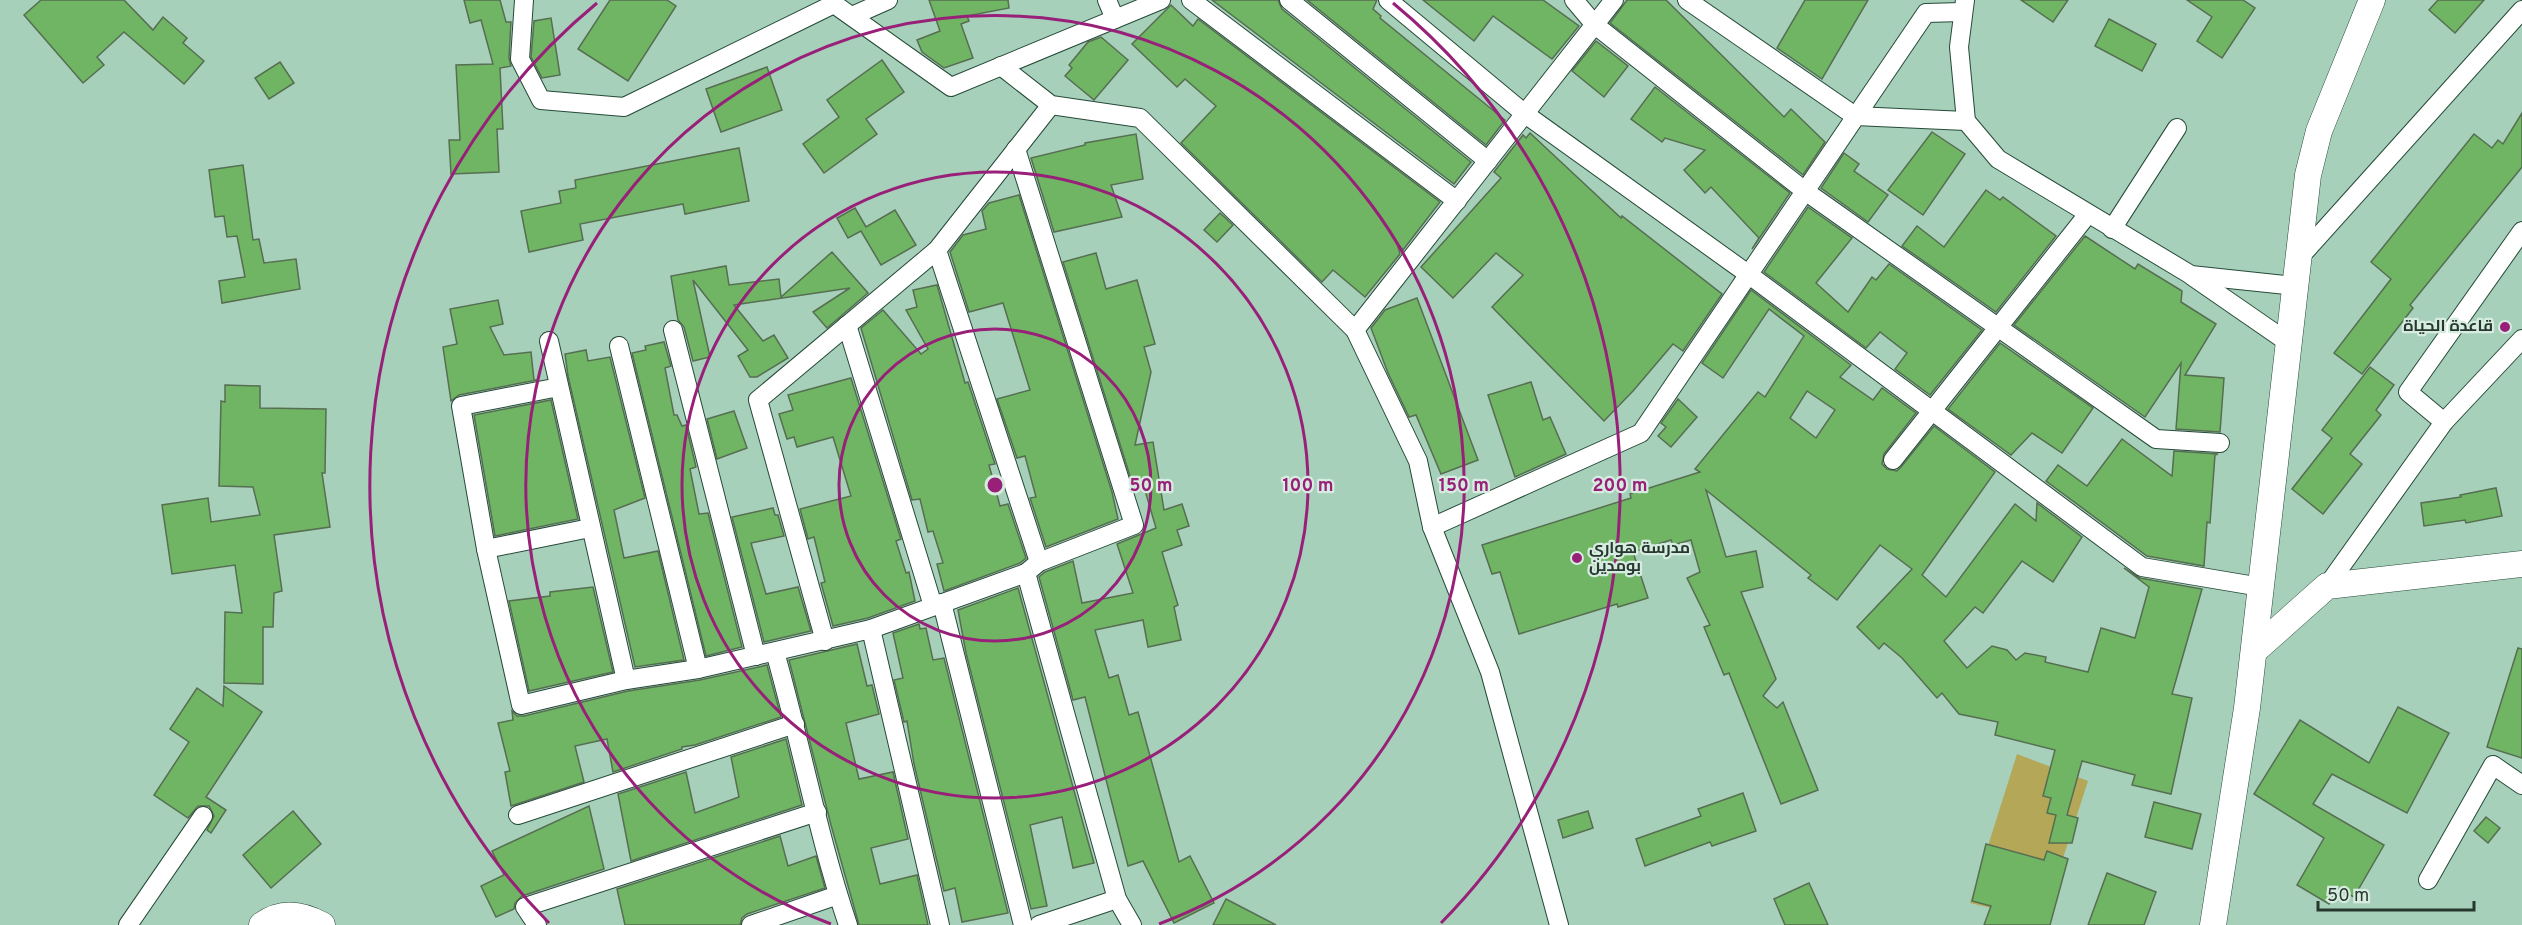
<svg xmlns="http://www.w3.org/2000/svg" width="2522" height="925" viewBox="0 0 2522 925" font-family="Overpass,Cairo,sans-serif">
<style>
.green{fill:#b4a758}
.building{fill:#70b564;stroke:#566e51;stroke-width:1.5;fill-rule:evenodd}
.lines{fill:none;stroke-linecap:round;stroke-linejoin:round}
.street-casing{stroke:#254a38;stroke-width:20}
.secondary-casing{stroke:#254a38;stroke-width:27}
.street{stroke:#fff;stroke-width:18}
.secondary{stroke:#fff;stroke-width:26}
.ring{fill:none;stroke:#982079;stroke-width:3}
.poi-dot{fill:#982079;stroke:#d7ece0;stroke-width:2}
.labels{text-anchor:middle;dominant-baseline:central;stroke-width:4.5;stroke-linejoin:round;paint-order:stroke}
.poi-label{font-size:16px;font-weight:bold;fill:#27382f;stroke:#d7ece0;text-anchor:end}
.centre{fill:#982079;stroke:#d7ece0;stroke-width:3}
.ring-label{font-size:18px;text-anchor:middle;font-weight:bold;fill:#982079;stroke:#d7ece0;stroke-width:4.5;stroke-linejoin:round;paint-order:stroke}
</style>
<rect width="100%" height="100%" fill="#a7d0ba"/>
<!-- green -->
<polygon class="green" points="2017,754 2088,781 2043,920 1970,903"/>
<!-- building -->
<g class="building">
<polygon points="41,0 124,0 153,30 163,17 187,38 183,43 204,61 184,84 124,32 97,57 104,65 83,83 24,15"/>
<polygon points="464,0 500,0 506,22 511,22 509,58 511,66 500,68 503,129 497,129 499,172 451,174 449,140 460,140 456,65 493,64 481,20 470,23"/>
<polygon points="610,0 667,0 676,6 628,81 578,49"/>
<polygon points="929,0 1008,0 1009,8 967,16 969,21 961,24 973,58 944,68 922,52 917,40 940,31"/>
<polygon points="1212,0 1278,0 1282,9 1471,162 1454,184"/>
<polygon points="1307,0 1377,0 1373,9 1381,16 1380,18 1505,120 1486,145"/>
<polygon points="1423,0 1543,0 1579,26 1552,59 1493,16 1474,41"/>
<polygon points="1627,0 1666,0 1784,117 1791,109 1825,142 1803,175 1610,23"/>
<polygon points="1805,0 1868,0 1822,79 1777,48"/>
<polygon points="2021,0 2068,0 2053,22"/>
<polygon points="2187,0 2243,0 2255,8 2222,58 2197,41 2212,17"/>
<polygon points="2438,0 2484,0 2455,33 2429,10"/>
<polygon points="1171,5 1193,26 1198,19 1440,202 1403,250 1397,243 1400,254 1365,297 1333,270 1322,282 1181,143 1216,106 1185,79 1177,87 1132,44"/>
<polygon points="551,18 560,75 542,78 531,57 534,21"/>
<polygon points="2109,19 2156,44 2142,71 2095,46"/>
<polygon points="1101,37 1128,60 1094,100 1065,76 1072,68 1069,65 1088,42"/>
<polygon points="1596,41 1628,66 1604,97 1572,71"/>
<polygon points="882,60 904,92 866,119 877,134 824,173 803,144 839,117 827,100"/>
<polygon points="280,62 294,83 269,99 255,78"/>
<polygon points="767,67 782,110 721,132 706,89"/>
<polygon points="1655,87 1790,193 1752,249 1759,238 1711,187 1705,193 1684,170 1705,150 1665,138 1662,142 1631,119"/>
<polygon points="2522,113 2522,167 2410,305 2413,308 2362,374 2334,353 2391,279 2371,262 2474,134 2492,148 2498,140 2503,144"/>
<polygon points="1932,132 1965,154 1923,215 1888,190"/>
<polygon points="1530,133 1621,218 1622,216 1722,294 1683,351 1673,344 1633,391 1604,421 1492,307 1523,275 1496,253 1453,298 1421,267 1501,178 1494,172 1523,135 1526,138"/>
<polygon points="1136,134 1143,179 1111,185 1122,217 1054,232 1031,158 1085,145 1085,143"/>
<polygon points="739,148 749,201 685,214 683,204 580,224 583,240 529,252 521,211 561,203 559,191 576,188 575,180"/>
<polygon points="1844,153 1859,164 1854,171 1888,195 1868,222 1821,188"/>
<polygon points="243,165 253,240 259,239 264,263 296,259 300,289 222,303 219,281 245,277 237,236 227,237 224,216 215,217 209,170"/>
<polygon points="1986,190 2000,200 2003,197 2056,236 1996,312 1902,246 1917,226 1944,247"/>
<polygon points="1019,195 1112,492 1118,519 1046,547 1030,498 1036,497 1025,456 1017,458 997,399 1030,390 1003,303 969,312 950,252 963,235 986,229 982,211 989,203"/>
<polygon points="1808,207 1852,238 1816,283 1848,312 1872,277 1876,280 1889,264 1982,330 1930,395 1895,369 1907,353 1880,332 1866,348 1764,272"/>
<polygon points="855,208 866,227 895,210 916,245 881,265 861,231 848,238 837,218"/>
<polygon points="1220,213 1233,225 1217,242 1204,230"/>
<polygon points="2085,236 2135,269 2138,264 2182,291 2181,302 2216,324 2185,375 2224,378 2220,432 2176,429 2181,363 2145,417 2014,325"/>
<polygon points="832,252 868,293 827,328 813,312 850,288 734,305 763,341 774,335 788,358 757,377 750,377 738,356 748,350 693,280 710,357 693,361 684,327 678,320 671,276 726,266 729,285 779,279 781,297"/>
<polygon points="1096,253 1106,289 1137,280 1155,344 1144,347 1151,372 1135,445 1153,442 1164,510 1182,504 1189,526 1177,530 1182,545 1162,552 1178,605 1174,607 1181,640 1148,647 1143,620 1095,630 1109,678 1118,675 1129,715 1138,712 1179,862 1190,856 1214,903 1174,923 1143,861 1128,866 1085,697 1073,700 1039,577 1045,572 1073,561 1082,603 1133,593 1117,544 1156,528 1144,487 1134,489 1063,262"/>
<polygon points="937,285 965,383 968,382 995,464 989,465 1000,506 1008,504 1026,558 1020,563 944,591 937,564 943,563 933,531 928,532 920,499 912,500 861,328 883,310 921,354 928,349 906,310 917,307 913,290"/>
<path d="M1751 290 1851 365 1840 377 1873 400 1882 388 1916 413 1884 454 1882 464 1887 469 1897 471 1901 467 1934 426 1995 472 1922 575 1946 597 2015 504 2036 521 2037 503 2082 537 2053 582 2022 561 1983 613 1975 607 1944 641 1967 668 1992 646 2007 650 2016 660 2025 653 2046 657 2045 662 2088 672 2101 628 2135 638 2149 587 2124 568 2140 578 2202 589 2172 694 2192 698 2171 794 2132 785 2135 775 2082 761 2067 815 2078 818 2072 843H2049L2056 815 2047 813 2051 798 2043 796 2055 750 1995 735 1998 722 1959 714 1942 693 1937 698 1902 658 1884 643 1879 649 1857 627 1912 569 1880 545 1837 600 1808 578 1811 575 1706 490 1726 557 1756 551 1763 587 1741 592 1776 679 1763 696 1777 708 1783 702 1818 790 1781 804 1729 673 1724 675 1704 627 1710 625 1687 578 1700 572 1691 540 1673 545 1671 540 1633 552 1648 598 1618 607 1617 604 1519 634 1500 572 1492 574 1482 545 1631 498 1630 494 1700 472 1695 469 1758 392 1765 397 1804 336 1769 309 1723 378 1702 363ZM1807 391 1835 410 1816 438 1790 418Z"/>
<polygon points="1417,298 1478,460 1441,474 1416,415 1409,417 1388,373 1371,328 1385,310"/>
<polygon points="498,300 503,324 490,327 504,355 531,352 534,380 537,380 459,395 451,401 443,347 457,344 450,309"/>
<polygon points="664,342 671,366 665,368 674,415 677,415 682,426 686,425 696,467 690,469 699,514 708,513 742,647 706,656 632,353 646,350 645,346"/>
<polygon points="2000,343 2093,408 2062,453 2032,433 2011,455 1948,409"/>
<polygon points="586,350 588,361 610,357 645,498 614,510 624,558 658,551 684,660 635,667 568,376 565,354"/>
<polygon points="2370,367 2394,385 2376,410 2381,415 2350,454 2362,464 2323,514 2292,489 2332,438 2322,430"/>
<polygon points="851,378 901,539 896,541 906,573 909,572 915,601 868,618 833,626 821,583 825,582 814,537 808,539 800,509 851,496 833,437 797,447 794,437 787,439 779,414 793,410 788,395"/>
<polygon points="1531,382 1543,420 1550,417 1566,454 1515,477 1488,395"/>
<polygon points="225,385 260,386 260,408 326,409 325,473 322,473 330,527 274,535 282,591 274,593 273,627 263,627 263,684 224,683 225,612 242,613 235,565 172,574 162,505 208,498 211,522 260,515 253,487 219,486 221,401 225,402"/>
<polygon points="1678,399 1697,417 1671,447 1658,436 1666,427 1661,423"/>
<polygon points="551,400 578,519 495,536 474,415"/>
<polygon points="734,411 747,448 717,459 707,419"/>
<polygon points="2122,439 2172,476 2174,451 2218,454 2215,455 2210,523 2207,522 2204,566 2147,556 2046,481 2058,465 2087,486"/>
<polygon points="2496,488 2502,516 2466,523 2465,520 2424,526 2421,503 2461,497 2460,495"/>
<polygon points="773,508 775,515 778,515 784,536 751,543 766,594 798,587 811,631 764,642 732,517"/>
<polygon points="593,587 613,672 529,691 509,601 550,596 550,592"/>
<polygon points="1018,588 1094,863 1073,868 1062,817 1030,825 1047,906 1031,909 966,653 958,610"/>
<polygon points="919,624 920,629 926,628 933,660 944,658 1008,913 962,922 955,888 944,891 914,764 907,721 904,722 894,680 903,678 893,633"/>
<polygon points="857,644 867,686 872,685 879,714 846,723 859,779 893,772 908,839 871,848 880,884 917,875 928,925 859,925 831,825 789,660"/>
<polygon points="2518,648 2522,649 2522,758 2487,747"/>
<polygon points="767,665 781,717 695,745 682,747 682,749 613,772 607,739 575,746 584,782 511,806 505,772 510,771 498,723 513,720 512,711 517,716 524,716 628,691 700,680"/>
<polygon points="224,686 262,712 206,797 226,810 211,833 207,830 214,816 209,806 198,806 188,818 154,795 189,742 170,729 197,688 223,706"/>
<polygon points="2398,707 2449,733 2407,813 2332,774 2313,804 2384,845 2354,897 2338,889 2329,904 2297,885 2324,838 2254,794 2300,720 2369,763"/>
<polygon points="786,739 802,805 631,861 618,794 686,772 695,813 739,797 731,757"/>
<polygon points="1743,793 1756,831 1712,846 1710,842 1645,866 1636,839 1701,816 1698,809"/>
<polygon points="2154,802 2201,814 2192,849 2145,837"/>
<polygon points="589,806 604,869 522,896 515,903 514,909 496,917 481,886 504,875 492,851"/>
<polygon points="293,811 321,844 271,888 243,855"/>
<polygon points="1588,811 1593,828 1563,838 1558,820"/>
<polygon points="2486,817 2500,828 2488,843 2474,831"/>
<polygon points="780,836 788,866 816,856 825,888 747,914 742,918 740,925 625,925 617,889"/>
<polygon points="1986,844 2044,860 2047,851 2068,859 2050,925 1984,925 1991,906 1972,901"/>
<polygon points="2107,873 2156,892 2144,925 2088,925"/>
<polygon points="1809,883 1828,925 1785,925 1774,899"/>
<polygon points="1226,899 1276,925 1213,925"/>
</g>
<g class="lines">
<!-- street casing -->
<g class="street-casing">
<g id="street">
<polyline points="524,0 520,59 541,100 624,107 834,4"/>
<polyline points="834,0 834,4 951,87 1161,0"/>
<polyline points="1107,0 1115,19"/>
<polyline points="1191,0 1457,201"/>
<polyline points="1289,0 1488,161"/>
<polyline points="1388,0 1525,114 1748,274 2142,567 2261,587"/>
<polyline points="1574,0 1595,25 1805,191 2156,439 2220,443"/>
<polyline points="1687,0 1855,116 1966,121"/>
<polyline points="1965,0 1959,47 1966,121 1998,159 2191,275 2295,286"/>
<polyline points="852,16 888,0"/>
<polyline points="1001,66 1051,105 1140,118 1355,330 1418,461 1432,527 1490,672 1559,925"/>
<polyline points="2112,229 2177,128"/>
<polyline points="937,250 1039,562"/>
<polyline points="2299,258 2522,10"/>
<polyline points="2192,276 2289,343"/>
<polyline points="847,325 933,606"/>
<polyline points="673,330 756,656"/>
<polyline points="1355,330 1614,0"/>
<polyline points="549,341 626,680"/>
<polyline points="619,346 698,669"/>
<polyline points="559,387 461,406 486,549 521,705 626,680 698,669 871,629 1026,573 1039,562 1134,525 1016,149"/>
<polyline points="2444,422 2408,392 2522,231"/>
<polyline points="1893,460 2088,214"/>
<polyline points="1432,527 1641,433 1926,13 1962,12"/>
<polyline points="486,549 590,528"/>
<polyline points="1026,573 1117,899 1132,925"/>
<polyline points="2327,586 2444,422 2522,339"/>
<polyline points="942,603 1023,925"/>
<polyline points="871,629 940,925"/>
<polyline points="825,641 758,400 937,250 1051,105"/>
<path d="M775 652C801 743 818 836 848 925"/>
<polyline points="518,815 795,724"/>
<polyline points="2428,880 2493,765 2522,785"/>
<polyline points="128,925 203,816"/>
<polyline points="537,925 525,907 817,812"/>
<polyline points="751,925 838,895"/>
<polyline points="1039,925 1117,899"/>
</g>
</g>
<!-- secondary casing -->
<g class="secondary-casing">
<g id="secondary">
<polyline points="2254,651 2327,586 2522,564"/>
<path d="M262 925C281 911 302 914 322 925"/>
<polyline points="2213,925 2247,708 2308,175 2319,131 2372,0"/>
</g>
</g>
<!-- street -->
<use href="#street" class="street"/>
<!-- secondary -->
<use href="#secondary" class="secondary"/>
</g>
<!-- distance rings -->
<g class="ring">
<circle cx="995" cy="485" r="156"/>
<circle cx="995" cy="485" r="313"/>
<path d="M831 924A469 469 0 1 1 1159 924"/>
<path d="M549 923A625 625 0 0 1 597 3M1393 3A625 625 0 0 1 1441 923"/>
</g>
<!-- markers -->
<g class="poi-dot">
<circle cx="2505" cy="327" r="6"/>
<circle cx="1577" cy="558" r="6"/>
</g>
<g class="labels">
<!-- poi labels -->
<g class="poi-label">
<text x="2493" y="327">قاعدة الحياة</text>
<text x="1589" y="549" text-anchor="start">مدرسة هواري<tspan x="1589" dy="18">بومدين</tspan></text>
</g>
</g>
<circle cx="995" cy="485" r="9" class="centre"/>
<g class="ring-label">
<text x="1151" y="491">50 m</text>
<text x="1308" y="491">100 m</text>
<text x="1464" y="491">150 m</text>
<text x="1620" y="491">200 m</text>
</g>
<!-- scale -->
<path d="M2318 901v9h156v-9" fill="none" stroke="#27382f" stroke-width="3"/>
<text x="2327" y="901" font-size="18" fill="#27382f" stroke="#d7ece0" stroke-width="4.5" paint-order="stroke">50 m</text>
</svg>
